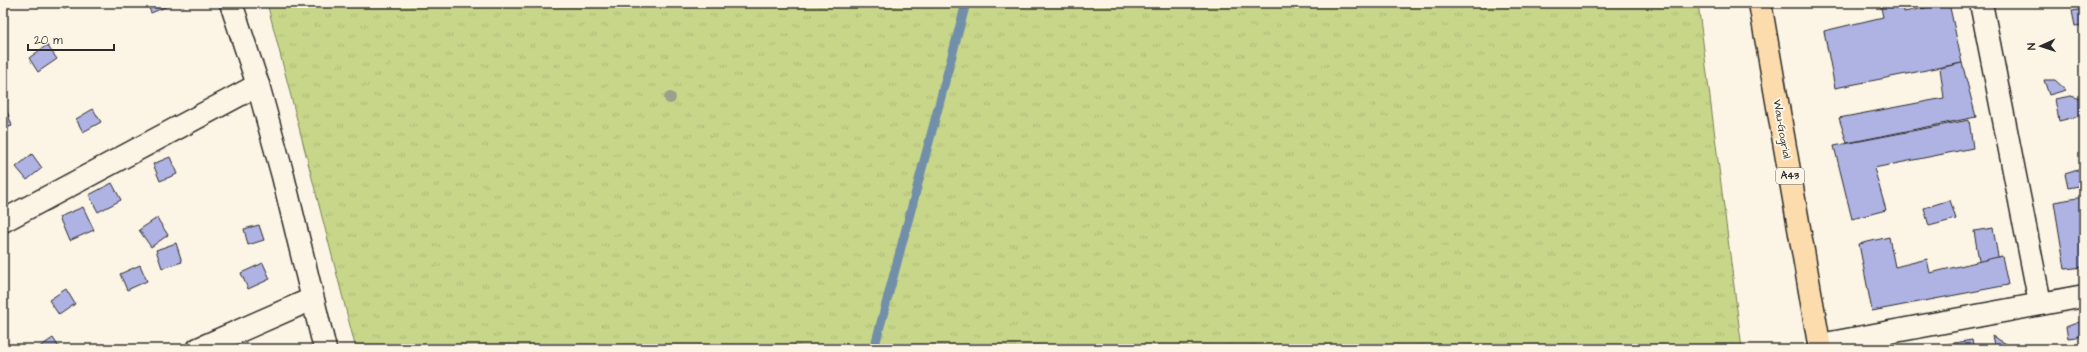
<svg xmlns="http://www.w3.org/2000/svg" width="2087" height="352" viewBox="0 0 2087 352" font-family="'Architects Daughter',sans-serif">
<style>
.grass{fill:url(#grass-tufts);stroke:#7a805a}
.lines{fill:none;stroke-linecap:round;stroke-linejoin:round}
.stream{stroke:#728faa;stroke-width:9}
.building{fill:#afb3e4;stroke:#2b2b2b}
.street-casing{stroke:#2b2b2b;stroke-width:25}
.primary-casing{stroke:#2b2b2b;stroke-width:25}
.street{stroke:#fcf5e5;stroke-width:22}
.primary{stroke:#fcdcac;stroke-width:22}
.tree{fill:#9e9e8c}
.labels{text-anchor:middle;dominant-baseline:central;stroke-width:4;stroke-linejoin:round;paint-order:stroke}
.shield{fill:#fcf5e5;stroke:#6a6863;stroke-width:1}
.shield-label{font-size:10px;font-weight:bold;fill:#2b2b2b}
.street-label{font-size:11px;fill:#2b2b2b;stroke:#fcf5e5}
</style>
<defs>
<pattern id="grass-tufts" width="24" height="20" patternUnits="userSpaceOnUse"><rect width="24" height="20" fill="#c8d68a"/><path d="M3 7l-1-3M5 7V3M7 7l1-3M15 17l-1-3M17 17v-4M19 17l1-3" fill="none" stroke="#acb877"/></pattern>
</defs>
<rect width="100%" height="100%" fill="#fcf5e5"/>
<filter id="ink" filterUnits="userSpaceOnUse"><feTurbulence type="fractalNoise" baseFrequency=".025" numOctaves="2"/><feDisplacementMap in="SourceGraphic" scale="8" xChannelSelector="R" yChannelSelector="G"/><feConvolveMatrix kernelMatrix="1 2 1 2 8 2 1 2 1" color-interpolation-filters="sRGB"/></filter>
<g filter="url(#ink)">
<!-- grass -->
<polygon class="grass" points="267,3 1698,3 1742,349 356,349"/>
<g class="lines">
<!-- stream -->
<polyline class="stream" points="874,349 966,3"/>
</g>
<!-- building -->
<g class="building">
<polygon points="61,3 77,3 64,9"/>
<polygon points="147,3 175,3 151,13"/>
<polygon points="1880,3 1903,3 1904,12 1949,3 1962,63 1835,88 1824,31 1883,17"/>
<polygon points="1921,3 1943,3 1923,8"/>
<polygon points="2084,9 2084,25 2075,26 2072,11"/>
<polygon points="47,45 57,59 38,72 29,58"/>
<polygon points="1962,63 1976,117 1847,143 1839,118 1944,98 1940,68"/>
<polygon points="2044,80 2055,80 2066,90 2049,95"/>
<polygon points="2071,96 2084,100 2084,115 2059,121 2055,99"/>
<polygon points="93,109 101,122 83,132 76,119"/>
<polygon points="7,111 12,126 3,129 3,112"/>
<polygon points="1969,120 1973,148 1874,168 1886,210 1852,219 1834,146"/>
<polygon points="32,154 42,168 27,180 16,167"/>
<polygon points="170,157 177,174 160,181 153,164"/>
<polygon points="2084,168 2084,185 2068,188 2065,174"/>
<polygon points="112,183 121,200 98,212 89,195"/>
<polygon points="2084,197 2084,267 2065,269 2054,202"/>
<polygon points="1950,200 1956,219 1929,226 1924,208"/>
<polygon points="83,207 94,230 69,241 59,217"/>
<polygon points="157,218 168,235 151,247 139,230"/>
<polygon points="259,225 264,240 248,245 244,229"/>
<polygon points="1993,228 2000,268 1981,272 1974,231"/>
<polygon points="1889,237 1895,267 1927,259 1930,273 2002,256 2008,285 1872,311 1859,244"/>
<polygon points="176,243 182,262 162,268 156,250"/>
<polygon points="263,263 270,279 248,289 241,273"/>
<polygon points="140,265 147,281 127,290 120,274"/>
<polygon points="66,289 75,304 59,315 49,300"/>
<polygon points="2079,322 2084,336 2068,338 2066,327"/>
<polygon points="1992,336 2012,347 2012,349 1995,349"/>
<polygon points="53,338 60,349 39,349 38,348"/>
<polygon points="1972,340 1974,349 1918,349"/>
</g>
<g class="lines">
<!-- street casing -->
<g class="street-casing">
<g id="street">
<polyline points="231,3 258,85 283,176 325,349"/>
<polyline points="1981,3 2040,303"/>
<polyline points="3,221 258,85"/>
<polyline points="1820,345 2084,296"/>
<polyline points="198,349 312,299"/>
</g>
</g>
<!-- primary casing -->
<g class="primary-casing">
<polyline id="primary" points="1760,3 1820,349"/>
</g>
<!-- street -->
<use href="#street" class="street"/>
<!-- primary -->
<use href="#primary" class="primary"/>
</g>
<!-- trees -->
<circle class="tree" cx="670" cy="98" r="6"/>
</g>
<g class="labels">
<!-- shield labels -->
<rect class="shield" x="1776" y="168" width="28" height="16" rx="3"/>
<g class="shield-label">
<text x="1790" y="176">A43</text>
</g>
<!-- street labels -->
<g class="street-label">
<text transform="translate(1782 129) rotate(80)">Wau-Gogrial</text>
</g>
</g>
<!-- margin -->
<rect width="2087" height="352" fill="none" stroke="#fcf5e5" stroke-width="16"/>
<rect x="8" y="8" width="2071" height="336" fill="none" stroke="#2b2b2b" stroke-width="1.5" filter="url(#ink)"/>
<!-- north arrow -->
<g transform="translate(2041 46) rotate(267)" stroke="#fcf5e5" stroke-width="3" paint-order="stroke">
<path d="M0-3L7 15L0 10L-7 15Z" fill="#2b2b2b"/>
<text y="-6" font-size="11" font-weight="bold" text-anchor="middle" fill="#2b2b2b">N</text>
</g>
<!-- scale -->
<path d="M28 44v6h86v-6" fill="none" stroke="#2b2b2b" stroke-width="2"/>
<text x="34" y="44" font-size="12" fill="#2b2b2b" stroke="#fcf5e5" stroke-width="3" paint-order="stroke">20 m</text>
</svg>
